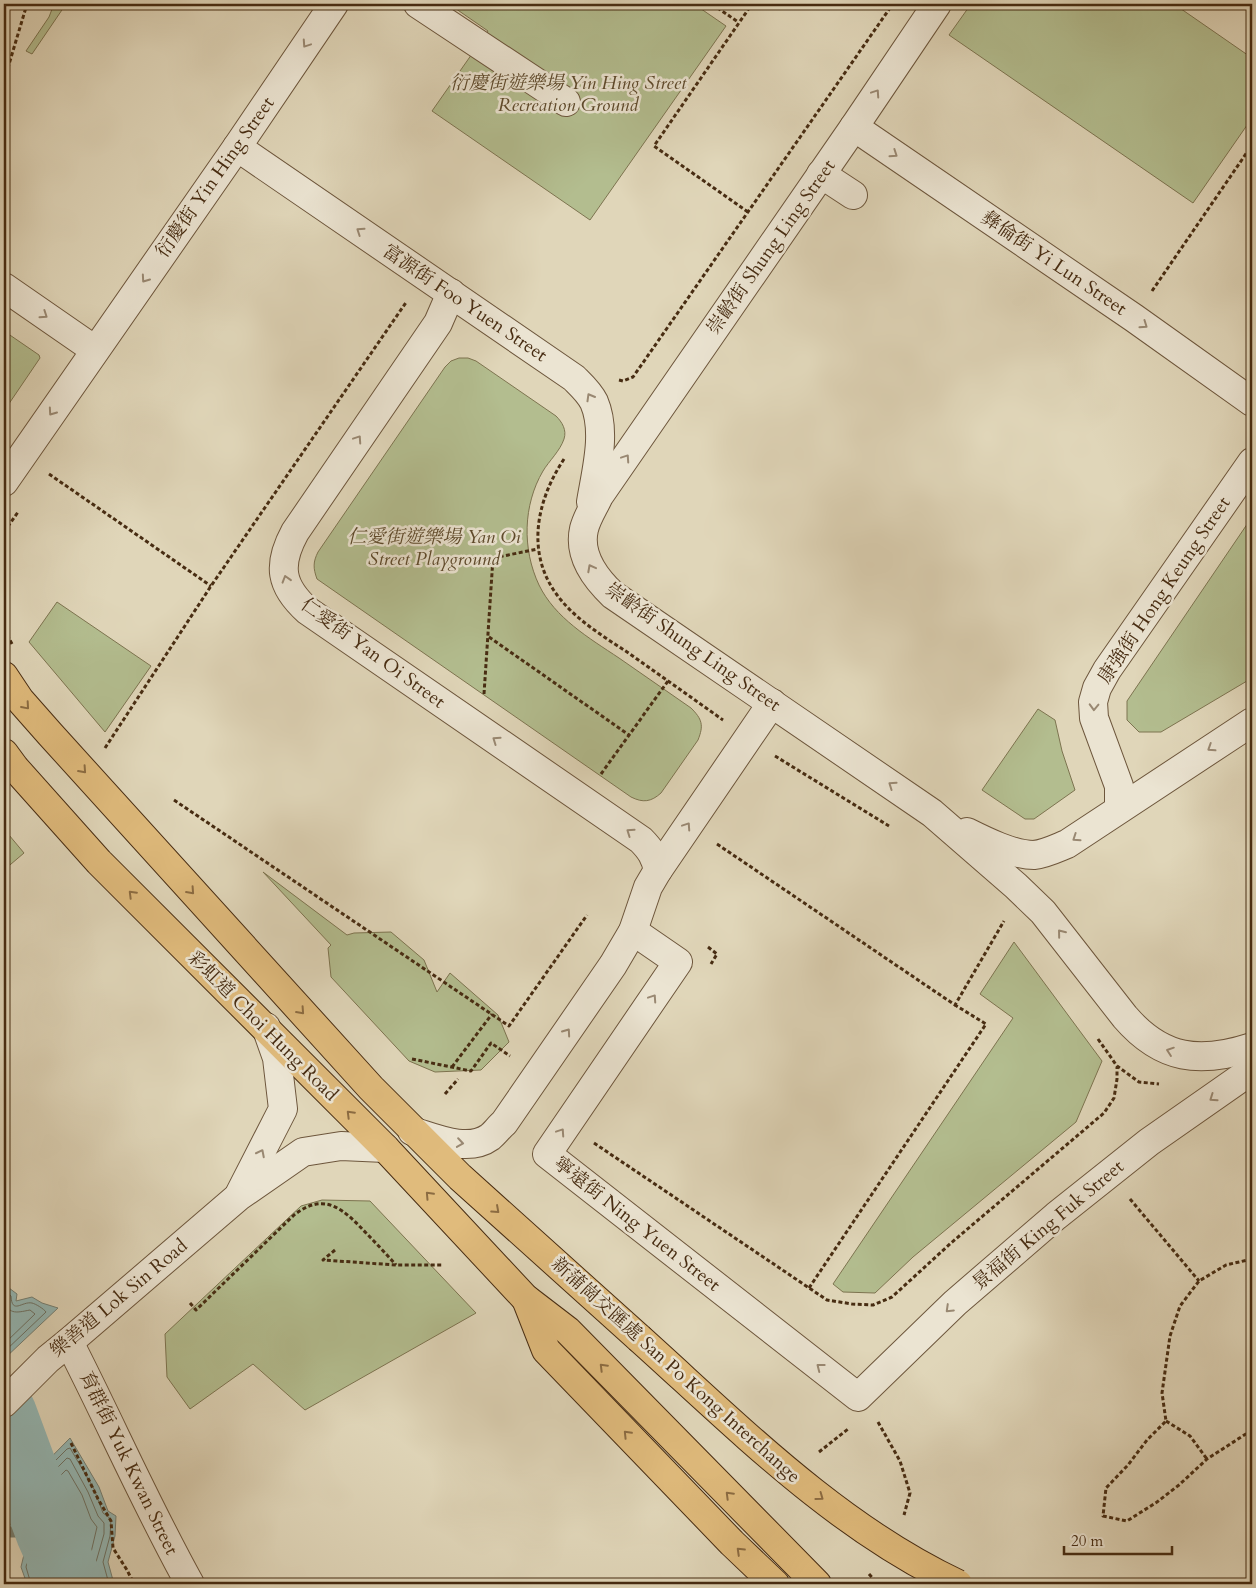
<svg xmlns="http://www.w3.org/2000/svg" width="1256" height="1588" viewBox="0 0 1256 1588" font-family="Cardo,'Noto Serif TC',serif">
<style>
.green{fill:#b3bd8f;stroke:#7d7450}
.water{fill:#95b8b5;stroke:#768074}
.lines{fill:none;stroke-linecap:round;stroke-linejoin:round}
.shore{stroke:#6e7264;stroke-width:1}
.stream{stroke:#768074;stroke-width:11}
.river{stroke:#95b8b5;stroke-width:65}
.minor-casing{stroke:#6d563c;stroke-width:30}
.major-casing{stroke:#472c12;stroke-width:30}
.path{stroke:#472c12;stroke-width:3;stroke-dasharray:4 2.5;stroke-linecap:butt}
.minor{stroke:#ebe4d2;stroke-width:28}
.major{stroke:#e0bb7c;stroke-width:28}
.major-bridge-casing{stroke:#472c12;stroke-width:30;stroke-linecap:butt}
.major-bridge{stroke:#e0bb7c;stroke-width:28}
.oneway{stroke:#998872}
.oneway2{stroke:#8c6c42}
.labels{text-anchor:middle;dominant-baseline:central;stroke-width:5;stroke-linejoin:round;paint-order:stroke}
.park-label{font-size:19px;font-style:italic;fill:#5d492b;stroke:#ebe4d2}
.street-label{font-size:19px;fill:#472c12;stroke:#ebe4d2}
</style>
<rect width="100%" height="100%" fill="#e0d6b9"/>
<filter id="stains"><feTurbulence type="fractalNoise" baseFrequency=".004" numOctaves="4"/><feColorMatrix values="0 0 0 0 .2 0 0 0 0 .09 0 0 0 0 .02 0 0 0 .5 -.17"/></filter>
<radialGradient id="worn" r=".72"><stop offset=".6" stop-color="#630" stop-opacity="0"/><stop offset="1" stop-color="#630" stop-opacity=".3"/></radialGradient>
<!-- green -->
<g class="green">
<polygon points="54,4 66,4 32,54 26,51 49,17"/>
<polygon points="449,4 694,4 726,26 590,220 432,111 488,31"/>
<polygon points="971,4 1174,4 1252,58 1252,118 1193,203 949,35"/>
<polygon points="4,331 39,355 40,358 4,411"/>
<path d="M459 358H468L476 361 556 416C562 422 567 430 564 439 560 451 549 461 543 471 523 505 522 549 539 585 555 618 589 638 619 658 643 675 667 691 691 708 702 719 704 725 698 740L661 793C651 802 643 803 631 797L317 579C313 568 313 562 318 552L445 367 451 361Z"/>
<polygon points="1252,517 1252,678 1161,732 1139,732 1127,720 1127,701"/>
<polygon points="57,602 151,666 105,732 29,642"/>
<polygon points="1038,709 1055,720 1062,751 1075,790 1034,819 1025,819 982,790"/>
<polygon points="4,829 24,853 4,870"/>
<polygon points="263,872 347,935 354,933 391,932 424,960 437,992 450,973 498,1015 509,1042 481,1070 435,1072 409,1061 331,977 328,948 331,945"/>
<polygon points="1014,942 1102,1061 1076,1122 913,1257 875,1293 843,1292 833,1284 1013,1018 980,994"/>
<polygon points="322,1200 370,1201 476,1313 305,1410 253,1364 190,1409 167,1377 165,1334 301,1206"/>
</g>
<!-- water -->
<g class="water">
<polygon points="4,1286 9,1288 17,1294 16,1301 32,1297 42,1303 58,1308 4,1359"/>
<polygon points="70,1438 99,1487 108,1511 116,1516 115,1536 108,1562 114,1584 27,1584 21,1567 26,1546 18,1532 8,1531 4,1519 4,1505"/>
</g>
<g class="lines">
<!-- shore -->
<g class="shore">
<path d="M4 1291 11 1296C12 1315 22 1301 32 1303 36 1304 44 1309 46 1312L4 1352"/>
<path d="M4 1298C8 1315 15 1313 30 1310L35 1314 4 1344"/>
<polyline points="4,1508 9,1507 67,1449 70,1448 94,1489 103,1513 111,1519 110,1536 103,1562 109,1584"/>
<polyline points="4,1520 9,1522 12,1526 22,1529 31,1544 26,1567 31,1584"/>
<polyline points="38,1584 33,1566 37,1547 36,1542 27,1525 16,1520 11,1514 67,1458 70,1459 88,1492 98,1516 104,1523 104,1534 96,1562 102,1584"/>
<polyline points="45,1584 41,1566 45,1548 44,1541 33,1521 24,1514 24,1512 66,1470 68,1471 82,1495 91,1519 97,1527 89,1561 95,1584"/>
</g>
<!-- stream -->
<polyline class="stream" points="4,1532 29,1532"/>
<!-- river -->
<polyline class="river" points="4,1413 48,1532 71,1584"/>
<!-- minor casing -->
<g class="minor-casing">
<g id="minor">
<polyline points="418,4 566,102"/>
<path d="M937 4 854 127 599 496C594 507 587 517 584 529 578 555 595 578 613 595L932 813 1016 886 1043 912 1125 1017C1162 1060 1200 1064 1252 1047"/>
<polyline points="854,127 1134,318 1252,402"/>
<path d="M237 147 574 378C581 385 589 392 594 402 607 432 596 471 591 502"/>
<polyline points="821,174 853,195"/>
<polyline points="4,287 95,350"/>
<path d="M451 293 438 323 295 532C277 565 280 586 308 611L641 840C651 850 655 857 658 870"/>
<polyline points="4,482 237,147 334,4"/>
<polyline points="1119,809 1119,786 1094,718 1093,702 1097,688 1107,670 1252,462"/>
<path d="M967 832C985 841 1013 855 1034 855 1045 854 1057 848 1067 844L1252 722"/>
<polyline points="633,931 678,962 547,1154 858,1397 955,1303 1056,1216 1149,1142 1252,1070"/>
<path d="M412 1131C435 1138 468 1153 490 1137 495 1133 499 1127 504 1123L613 965 633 931 648 887 658 870 772 703"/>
<polyline points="240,1193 283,1109 277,1058 266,1027"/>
<path d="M69 1342C110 1422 146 1505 190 1584"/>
<polyline points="4,1403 48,1359 69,1342 238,1197 303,1152 341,1146 385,1148"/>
</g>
</g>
<!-- major casing -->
<g class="major-casing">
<g id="major">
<polyline points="4,676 20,700 50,734 371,1088 460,1177 639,1338"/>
<polyline points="4,753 15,768 99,862 385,1148 525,1298 568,1331 817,1584"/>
<polyline points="526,1299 546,1350 732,1543 775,1584"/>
</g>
</g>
<!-- path -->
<g class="path">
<polyline points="712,4 738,22"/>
<polyline points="4,81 27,4"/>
<polyline points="748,212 654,146 752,4"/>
<polyline points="1152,291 1252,145"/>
<polyline points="619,380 623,381 633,377 890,8 889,4"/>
<path d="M564 459C535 503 525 557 561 600 579 622 606 638 630 654 661 676 692 698 723 720"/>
<polyline points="49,474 211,586"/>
<polyline points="4,532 18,512"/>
<polyline points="4,629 12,644"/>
<polyline points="489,637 629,735"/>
<polyline points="484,694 493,558 538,549"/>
<polyline points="105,748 211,586 407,301"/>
<polyline points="775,756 889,826"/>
<polyline points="601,774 668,681"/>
<polyline points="174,800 509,1026 587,915"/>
<polyline points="717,844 955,1005 1004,921"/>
<polyline points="708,947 717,954 711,964"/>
<polyline points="1098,1039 1117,1066 1139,1082 1159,1084"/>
<polyline points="412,1059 471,1071 491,1043 510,1056"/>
<polyline points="452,1067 492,1014"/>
<polyline points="445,1094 458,1079"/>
<polyline points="594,1143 827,1300 852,1304 873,1305 892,1297 951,1243 1104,1113 1114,1098 1117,1079 1117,1067"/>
<polyline points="1130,1199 1199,1281"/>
<polyline points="335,1250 323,1260 396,1265 442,1265"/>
<polyline points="1252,1259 1226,1265 1199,1281 1180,1306 1170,1336 1162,1393 1166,1421 1147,1440 1128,1465 1106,1488 1103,1516 1127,1521 1157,1502 1179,1485 1207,1459 1252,1430"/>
<polyline points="809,1288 986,1024 955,1005"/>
<path d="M190 1303 196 1310 294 1215C326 1190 345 1211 367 1234 377 1244 387 1255 396 1265"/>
<polyline points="1166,1421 1190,1436 1207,1459"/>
<polyline points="878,1422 900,1461 910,1493 904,1515"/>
<polyline points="71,1443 98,1499 111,1521 113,1548 127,1570 134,1584"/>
<polyline points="819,1452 848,1429"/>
<polyline points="869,1574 878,1584"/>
</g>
<!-- minor -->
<use href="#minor" class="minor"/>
<!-- major -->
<use href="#major" class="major"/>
<!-- major-bridge casing -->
<g class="major-bridge-casing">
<path id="major-bridge" d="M639 1338C738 1427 835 1526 958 1584"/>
</g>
<!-- major-bridge -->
<use href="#major-bridge" class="major-bridge"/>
</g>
<!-- one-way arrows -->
<defs><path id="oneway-chevron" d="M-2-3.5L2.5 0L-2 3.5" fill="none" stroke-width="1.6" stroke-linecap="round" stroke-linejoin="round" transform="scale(1.25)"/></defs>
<g class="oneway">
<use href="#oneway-chevron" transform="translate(306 44) rotate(124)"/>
<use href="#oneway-chevron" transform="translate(876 93) rotate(-56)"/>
<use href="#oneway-chevron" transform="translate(894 154) rotate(34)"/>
<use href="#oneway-chevron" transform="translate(360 231) rotate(-146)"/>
<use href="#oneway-chevron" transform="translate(145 279) rotate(125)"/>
<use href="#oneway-chevron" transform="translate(44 315) rotate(34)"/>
<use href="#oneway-chevron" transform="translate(1144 325) rotate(35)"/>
<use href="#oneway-chevron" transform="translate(590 397) rotate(-120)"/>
<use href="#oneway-chevron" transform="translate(52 412) rotate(125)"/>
<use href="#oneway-chevron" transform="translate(358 439) rotate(-56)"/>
<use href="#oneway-chevron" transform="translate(626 458) rotate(-56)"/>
<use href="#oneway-chevron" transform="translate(591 568) rotate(-118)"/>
<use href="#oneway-chevron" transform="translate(286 579) rotate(-107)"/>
<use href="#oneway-chevron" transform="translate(1094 707) rotate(92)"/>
<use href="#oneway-chevron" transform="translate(496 740) rotate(-145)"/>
<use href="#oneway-chevron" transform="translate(1211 748) rotate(147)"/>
<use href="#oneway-chevron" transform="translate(892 785) rotate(-145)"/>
<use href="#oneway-chevron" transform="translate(687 826) rotate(-56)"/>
<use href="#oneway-chevron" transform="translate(630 832) rotate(-145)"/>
<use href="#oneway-chevron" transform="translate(1076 838) rotate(146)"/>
<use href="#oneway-chevron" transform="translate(1061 933) rotate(-129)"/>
<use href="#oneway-chevron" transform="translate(653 998) rotate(-56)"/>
<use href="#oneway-chevron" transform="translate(567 1032) rotate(-55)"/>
<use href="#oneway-chevron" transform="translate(1170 1051) rotate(-161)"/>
<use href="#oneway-chevron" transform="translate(1213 1098) rotate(145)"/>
<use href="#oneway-chevron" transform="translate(561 1132) rotate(-56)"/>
<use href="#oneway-chevron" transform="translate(460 1143) rotate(8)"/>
<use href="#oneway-chevron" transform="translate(261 1153) rotate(-63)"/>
<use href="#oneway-chevron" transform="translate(949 1309) rotate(136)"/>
<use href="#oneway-chevron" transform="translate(820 1367) rotate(-142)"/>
</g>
<g class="oneway2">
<use href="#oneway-chevron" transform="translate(26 706) rotate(49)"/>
<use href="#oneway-chevron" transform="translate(83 770) rotate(48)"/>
<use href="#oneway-chevron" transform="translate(191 891) rotate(48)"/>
<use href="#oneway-chevron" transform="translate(132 894) rotate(-135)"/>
<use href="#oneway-chevron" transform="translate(301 1011) rotate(48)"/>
<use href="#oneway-chevron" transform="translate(350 1114) rotate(-135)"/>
<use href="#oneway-chevron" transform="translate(429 1195) rotate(-133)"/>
<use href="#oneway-chevron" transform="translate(496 1210) rotate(42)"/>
<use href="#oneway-chevron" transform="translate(603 1367) rotate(-135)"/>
<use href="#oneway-chevron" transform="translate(627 1434) rotate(-134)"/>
<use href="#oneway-chevron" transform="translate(729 1495) rotate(-135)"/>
<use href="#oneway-chevron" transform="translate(820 1497) rotate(36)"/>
<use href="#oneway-chevron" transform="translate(740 1551) rotate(-136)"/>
</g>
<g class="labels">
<!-- park labels -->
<g class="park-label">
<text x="568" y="83">衍慶街遊樂場 Yin Hing Street<tspan x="568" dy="22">Recreation Ground</tspan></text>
<text x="434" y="537">仁愛街遊樂場 Yan Oi<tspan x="434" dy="22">Street Playground</tspan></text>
</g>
<!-- street labels -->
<g class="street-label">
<text transform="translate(215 177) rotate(-55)">衍慶街 Yin Hing Street</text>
<text transform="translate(771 247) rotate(-55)">崇齡街 Shung Ling Street</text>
<text transform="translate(1054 263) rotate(34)">彝倫街 Yi Lun Street</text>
<text transform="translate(465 303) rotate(34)">富源街 Foo Yuen Street</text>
<text transform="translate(1164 590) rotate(-56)">康強街 Hong Keung Street</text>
<text transform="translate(693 647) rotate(35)">崇齡街 Shung Ling Street</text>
<text transform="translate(373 653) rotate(36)">仁愛街 Yan Oi Street</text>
<text transform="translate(263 1026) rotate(45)">彩虹道 Choi Hung Road</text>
<text transform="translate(637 1224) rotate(38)">寧遠街 Ning Yuen Street</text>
<text transform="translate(1048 1225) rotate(-40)">景福街 King Fuk Street</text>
<text transform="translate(119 1298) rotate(-40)">樂善道 Lok Sin Road</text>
<text transform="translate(676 1370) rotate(42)">新蒲崗交匯處 San Po Kong Interchange</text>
<text transform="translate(129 1463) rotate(64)">育群街 Yuk Kwan Street</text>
</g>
</g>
<!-- margin -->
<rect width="1256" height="1588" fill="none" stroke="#e0d6b9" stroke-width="20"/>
<rect x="5" y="5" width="1246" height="1578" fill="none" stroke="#472c12" stroke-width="2.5"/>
<rect x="10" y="10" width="1236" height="1568" fill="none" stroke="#472c12"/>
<!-- scale -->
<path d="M1064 1546v8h108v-8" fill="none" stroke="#472c12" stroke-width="2.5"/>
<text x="1071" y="1546" font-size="15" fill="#472c12" stroke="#ebe4d2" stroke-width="4" paint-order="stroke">20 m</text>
<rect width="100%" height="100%" filter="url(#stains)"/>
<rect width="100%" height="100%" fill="url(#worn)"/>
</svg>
